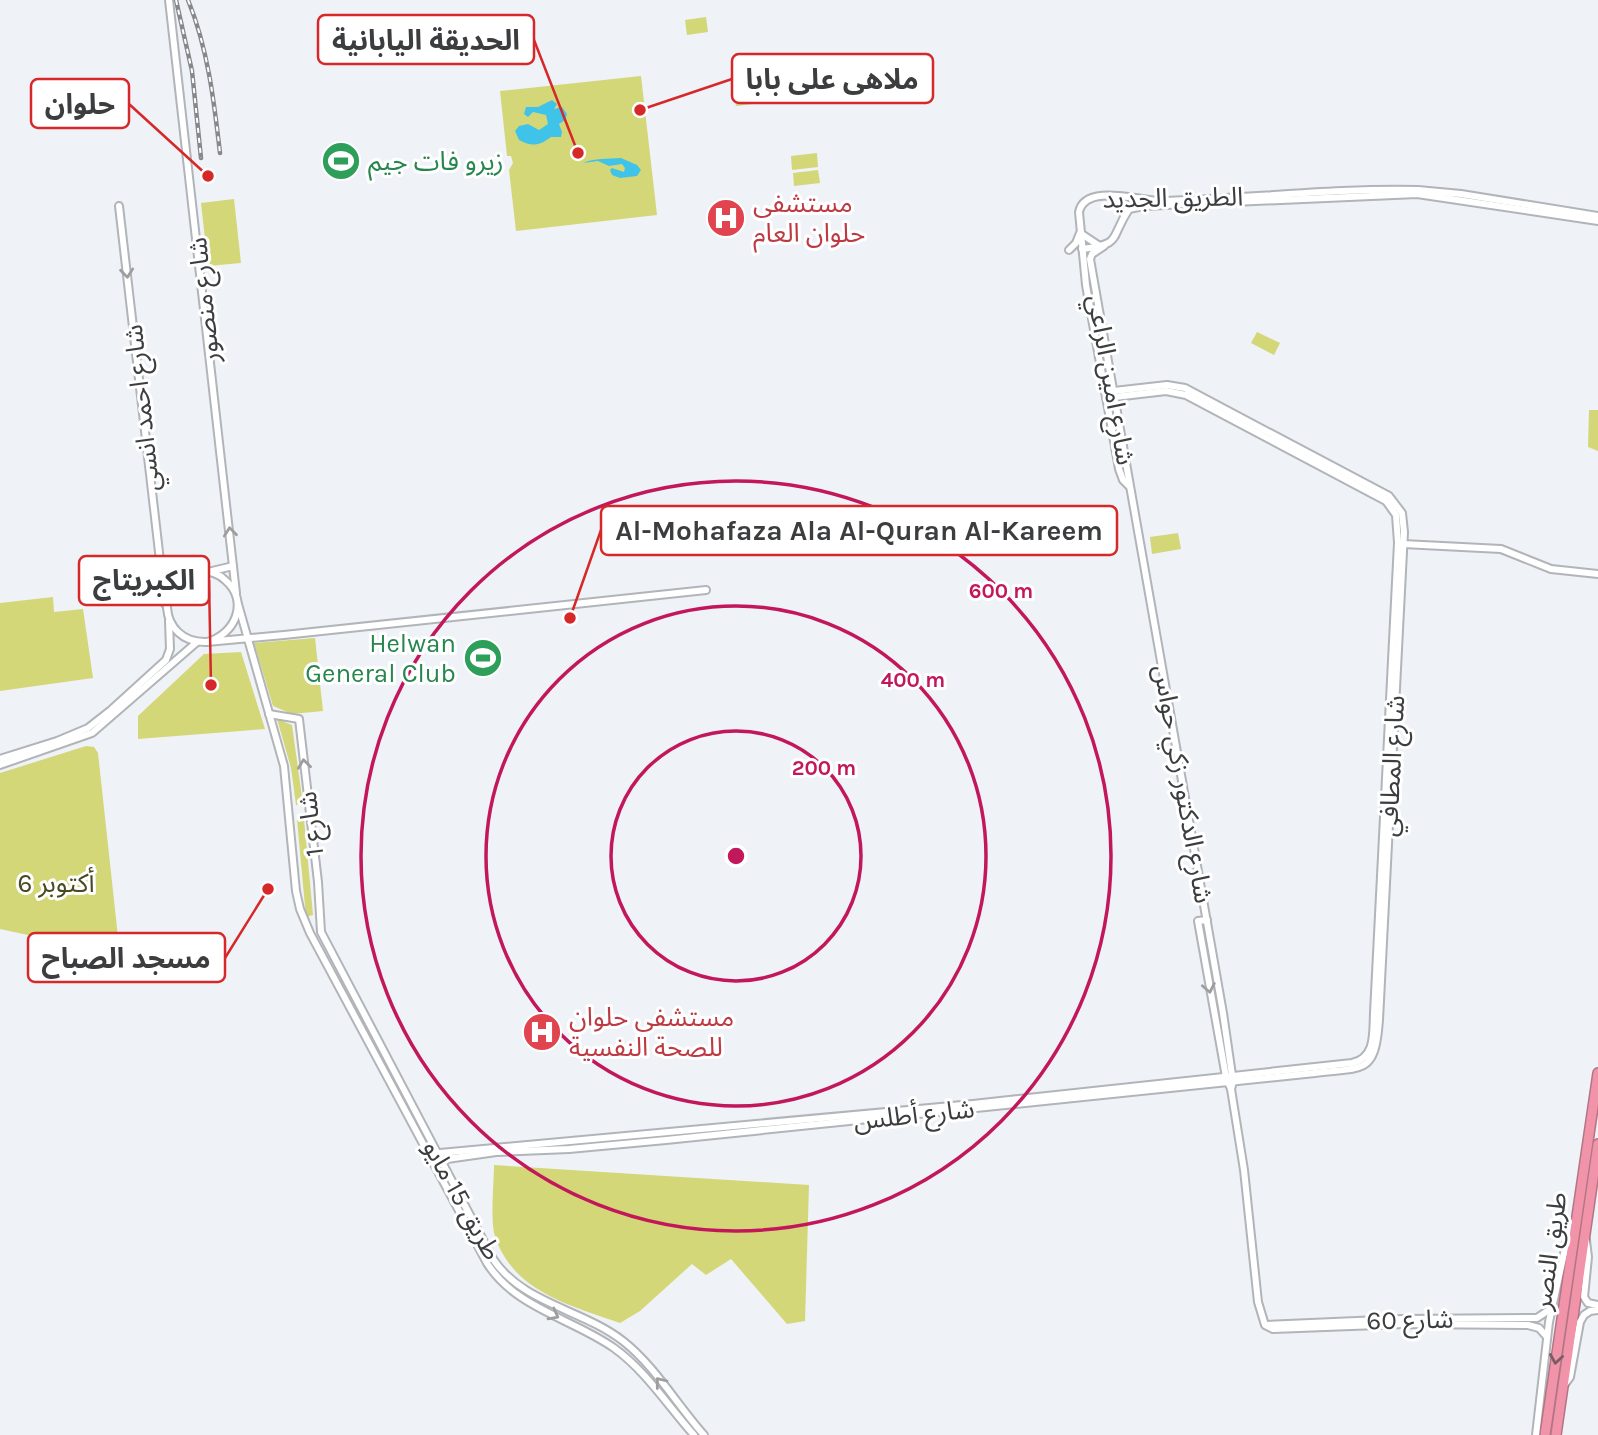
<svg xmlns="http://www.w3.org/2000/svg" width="1598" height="1435" viewBox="0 0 1598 1435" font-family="Karla,'Noto Sans Arabic',sans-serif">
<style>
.green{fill:#d3d778}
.water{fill:#40c3e9}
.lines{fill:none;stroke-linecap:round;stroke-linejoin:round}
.secondary-casing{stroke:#b1b4b9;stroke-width:10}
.highway-casing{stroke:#b27584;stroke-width:12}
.secondary{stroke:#fff;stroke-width:6}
.highway{stroke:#f193a9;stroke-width:9}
.rail-casing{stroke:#86888c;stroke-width:4.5}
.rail{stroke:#fff;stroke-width:2;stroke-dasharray:5;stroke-linecap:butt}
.oneway{stroke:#9e9e9f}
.oneway2{stroke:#7b5b64}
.ring{fill:none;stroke:#c2185b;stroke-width:3.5}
.labels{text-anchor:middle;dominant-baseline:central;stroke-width:6;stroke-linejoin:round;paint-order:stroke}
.leisure-label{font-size:26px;fill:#27864d;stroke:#fff;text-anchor:start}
.street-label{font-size:26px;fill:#3c3d3f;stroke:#fff}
.health-label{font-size:26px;fill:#be3a42;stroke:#fff;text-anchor:start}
.park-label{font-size:26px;fill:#484920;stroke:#fff}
.centre{fill:#c2185b;stroke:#fff;stroke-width:3.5}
.ring-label{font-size:21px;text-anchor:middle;font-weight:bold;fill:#c2185b;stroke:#fff;stroke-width:6;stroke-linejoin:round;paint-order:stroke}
.leader{fill:none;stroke:#d62828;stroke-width:2.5}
.callout-dot{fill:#d62828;stroke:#fff;stroke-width:2.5}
.callout{fill:#fff;stroke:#d62828;stroke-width:2.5}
.callout-label{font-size:28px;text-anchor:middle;font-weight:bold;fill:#3c3d3f}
</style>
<rect width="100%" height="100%" fill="#eff2f7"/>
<!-- green -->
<g class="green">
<polygon points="706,17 708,32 687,35 685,20"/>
<polygon points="641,76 657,215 516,231 509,170 513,163 511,156 507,156 500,91"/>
<polygon points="760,90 762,103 736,106 734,93"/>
<polygon points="817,153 818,167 792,170 791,156"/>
<polygon points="818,170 820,183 794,186 793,173"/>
<polygon points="234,199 241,263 208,266 201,203"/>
<polygon points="1257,332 1280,343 1274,355 1251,343"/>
<polygon points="1589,410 1598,410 1598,451 1588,447"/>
<polygon points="1178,533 1181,549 1152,554 1150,537"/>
<polygon points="53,597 54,612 83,609 93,678 0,691 0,603"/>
<polygon points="315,638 323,711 292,714 273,706 254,643"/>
<polygon points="241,652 265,729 138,739 138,716 204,654"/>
<polygon points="277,719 292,725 303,804 296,805 291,768"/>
<polygon points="86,746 94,747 98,753 118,937 56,941 0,929 0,773"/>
<polygon points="304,819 313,915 306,917 297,820"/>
<path d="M494 1165 809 1185 805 1321 787 1324 731 1259 706 1275 692 1264 640 1311 620 1323C571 1306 512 1291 495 1236 490 1221 494 1182 494 1165Z"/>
</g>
<!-- water -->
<g class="water">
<path d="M552 100 557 104 554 109 562 107 567 114 565 120 559 124 562 132 561 137H551C539 146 532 147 519 140L515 131 519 126 528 124 539 130 548 124 546 115 533 112 528 117 524 114 526 107H538Z"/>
<path d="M621 158 637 165 641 170 637 176 620 178 612 175 610 170 612 168 624 172 625 168 622 164 609 166 598 161 583 163C593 158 609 159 621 158Z"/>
</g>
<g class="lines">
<!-- secondary casing -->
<g class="secondary-casing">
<g id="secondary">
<polyline points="169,0 236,593"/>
<polyline points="1111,197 1120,202 1124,215"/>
<polyline points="119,206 165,604"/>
<polyline points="1104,246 1092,254 1090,259 1223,1013 1233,1082 1231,1089"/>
<path d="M1082 249C1123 244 1109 239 1129 209L1143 206 1417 194 1598 221"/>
<polyline points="1069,250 1076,243 1080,233 1101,247"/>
<path d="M1129 486 1123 480 1119 469 1086 285 1079 212C1085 183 1140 201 1161 201 1247 199 1332 188 1418 190L1461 194 1598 216"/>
<polyline points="1403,544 1501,549 1551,569 1598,574"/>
<polyline points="208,572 233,566"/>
<path d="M238 604 284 766 296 891 300 909 310 933 487 1263C515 1308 573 1319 614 1348 646 1371 668 1406 694 1435"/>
<path d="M207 642C235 635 250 601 225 580 219 574 209 571 200 571 153 575 157 644 207 642L284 635 706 590"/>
<path d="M269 714 299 719 318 882 321 932 493 1259C523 1304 582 1309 623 1341 655 1366 677 1405 704 1435"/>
<polyline points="0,759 57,741 88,728 111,710 166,660 170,649 169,621"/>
<polyline points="0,765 92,733 197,642"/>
<polyline points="1207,920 1198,921 1226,1077 1231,1089 1244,1170 1258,1302 1265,1325 1273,1329 1404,1324 1528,1325 1539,1328 1547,1337"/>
<path d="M429 1154 973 1104 1352 1063C1376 1058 1373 1033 1374 1013L1398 543 1396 515 1386 501 1186 395 1166 391 1106 398"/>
<path d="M433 1161 496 1152 569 1149 666 1140 1315 1073C1364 1067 1375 1075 1379 1020L1404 532 1402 513 1389 496 1185 388 1167 385 1105 392"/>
<polyline points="1586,1240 1588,1257 1584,1297 1588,1303 1598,1305"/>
<polyline points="1267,1325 1403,1319 1537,1318 1552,1308"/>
<polyline points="1565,1384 1570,1377 1580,1322 1584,1315 1590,1311 1598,1310"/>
<polyline points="1536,1435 1549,1322 1567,1240 1574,1222"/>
</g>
</g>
<!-- highway casing -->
<g class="highway-casing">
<g id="highway">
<polyline points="1545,1435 1598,1073"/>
<polyline points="1556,1435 1598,1144"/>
</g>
</g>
<!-- secondary -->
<use href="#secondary" class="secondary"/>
<!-- highway -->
<use href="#highway" class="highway"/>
<!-- rail casing -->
<g class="rail-casing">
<g id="rail">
<polyline points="176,0 192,71 201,158"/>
<path d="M188 0C208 49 214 101 220 153"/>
</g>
</g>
<!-- rail -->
<use href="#rail" class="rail"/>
</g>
<!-- one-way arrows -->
<defs><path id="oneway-chevron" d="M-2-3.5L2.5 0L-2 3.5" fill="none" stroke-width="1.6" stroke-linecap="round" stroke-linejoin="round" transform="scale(1.75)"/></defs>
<g class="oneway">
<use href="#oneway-chevron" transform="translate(127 273) rotate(84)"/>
<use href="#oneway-chevron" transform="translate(230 532) rotate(-96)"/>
<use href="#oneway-chevron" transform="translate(304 764) rotate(-97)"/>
<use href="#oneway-chevron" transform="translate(1209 988) rotate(79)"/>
<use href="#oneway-chevron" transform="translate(554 1315) rotate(28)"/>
<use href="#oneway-chevron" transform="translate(660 1382) rotate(-128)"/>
</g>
<use class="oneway2" href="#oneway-chevron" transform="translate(1556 1359) rotate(99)"/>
<!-- distance rings -->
<g class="ring">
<circle cx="736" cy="856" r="125"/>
<circle cx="736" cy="856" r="250"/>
<circle cx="736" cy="856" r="375"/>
</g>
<!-- icons -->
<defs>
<g id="stadium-disc" transform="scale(2.0125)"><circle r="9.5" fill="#2e9e5b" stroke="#fff"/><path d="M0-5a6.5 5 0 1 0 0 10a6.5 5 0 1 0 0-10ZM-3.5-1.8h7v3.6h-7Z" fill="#fff"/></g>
<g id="hospital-disc" transform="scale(2.0125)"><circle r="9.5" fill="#e0444e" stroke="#fff"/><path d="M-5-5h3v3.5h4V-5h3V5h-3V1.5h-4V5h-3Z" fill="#fff"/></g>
</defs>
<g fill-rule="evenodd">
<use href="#stadium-disc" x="341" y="161"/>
<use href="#hospital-disc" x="726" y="218"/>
<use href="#stadium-disc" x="483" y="658"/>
<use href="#hospital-disc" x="542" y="1032"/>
</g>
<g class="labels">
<!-- leisure labels -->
<g class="leisure-label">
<text x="368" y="161">زيرو فات جيم</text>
<text x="456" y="643" text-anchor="end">Helwan<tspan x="456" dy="30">General Club</tspan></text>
</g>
<!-- street labels -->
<g class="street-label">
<text transform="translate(1173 198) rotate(-1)">الطريق الجديد</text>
<text transform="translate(204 300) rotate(-96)">شارع منصور</text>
<text transform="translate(1111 380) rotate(80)">شارع امين الراعي</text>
<text transform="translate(142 408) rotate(-96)">شارع احمد انسي</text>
<text transform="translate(1392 766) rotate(-87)">شارع المطافي</text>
<text transform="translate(1183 784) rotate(80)">شارع الدكتور زكي حواس</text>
<text transform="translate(311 824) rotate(-97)">شارع 1</text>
<text transform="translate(914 1115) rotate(-6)">شارع أطلس</text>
<text transform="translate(462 1200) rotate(61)">طريق 15 مايو</text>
<text transform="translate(1550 1251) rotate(-82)">طريق النصر</text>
<text transform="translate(1410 1320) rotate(-1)">شارع 60</text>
</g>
<!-- health labels -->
<g class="health-label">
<text x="753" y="203">مستشفى<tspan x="753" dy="30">حلوان العام</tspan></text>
<text x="569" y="1017">مستشفي حلوان<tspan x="569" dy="30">للصحة النفسية</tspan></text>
</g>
<!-- park labels -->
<g class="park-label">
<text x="56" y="883">6 أكتوبر</text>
</g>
</g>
<circle cx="736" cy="856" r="10" class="centre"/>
<g class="ring-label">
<text x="1001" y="598">600 m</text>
<text x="913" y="687">400 m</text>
<text x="824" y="775">200 m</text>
</g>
<!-- callouts -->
<path class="leader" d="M578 153L534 40M640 110L732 79M208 176L129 104M570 618L601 530M211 685L209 580M268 889L225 958"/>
<g class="callout-dot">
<circle cx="578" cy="153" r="7"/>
<circle cx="640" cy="110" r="7"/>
<circle cx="208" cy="176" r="7"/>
<circle cx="570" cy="618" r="7"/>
<circle cx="211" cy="685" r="7"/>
<circle cx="268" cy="889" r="7"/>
</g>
<g class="callout">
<rect x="318" y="15" width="216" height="49" rx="7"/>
<rect x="732" y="54" width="201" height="49" rx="7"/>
<rect x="31" y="79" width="98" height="49" rx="7"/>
<rect x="601" y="506" width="516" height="49" rx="7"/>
<rect x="79" y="556" width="130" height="49" rx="7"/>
<rect x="28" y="933" width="197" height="49" rx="7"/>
</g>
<g class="callout-label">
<text x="426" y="50">الحديقة اليابانية</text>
<text x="832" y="89">ملاهى على بابا</text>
<text x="80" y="114">حلوان</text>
<text x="859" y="540">Al-Mohafaza Ala Al-Quran Al-Kareem</text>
<text x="144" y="590">الكبريتاج</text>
<text x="126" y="968">مسجد الصباح</text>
</g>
</svg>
